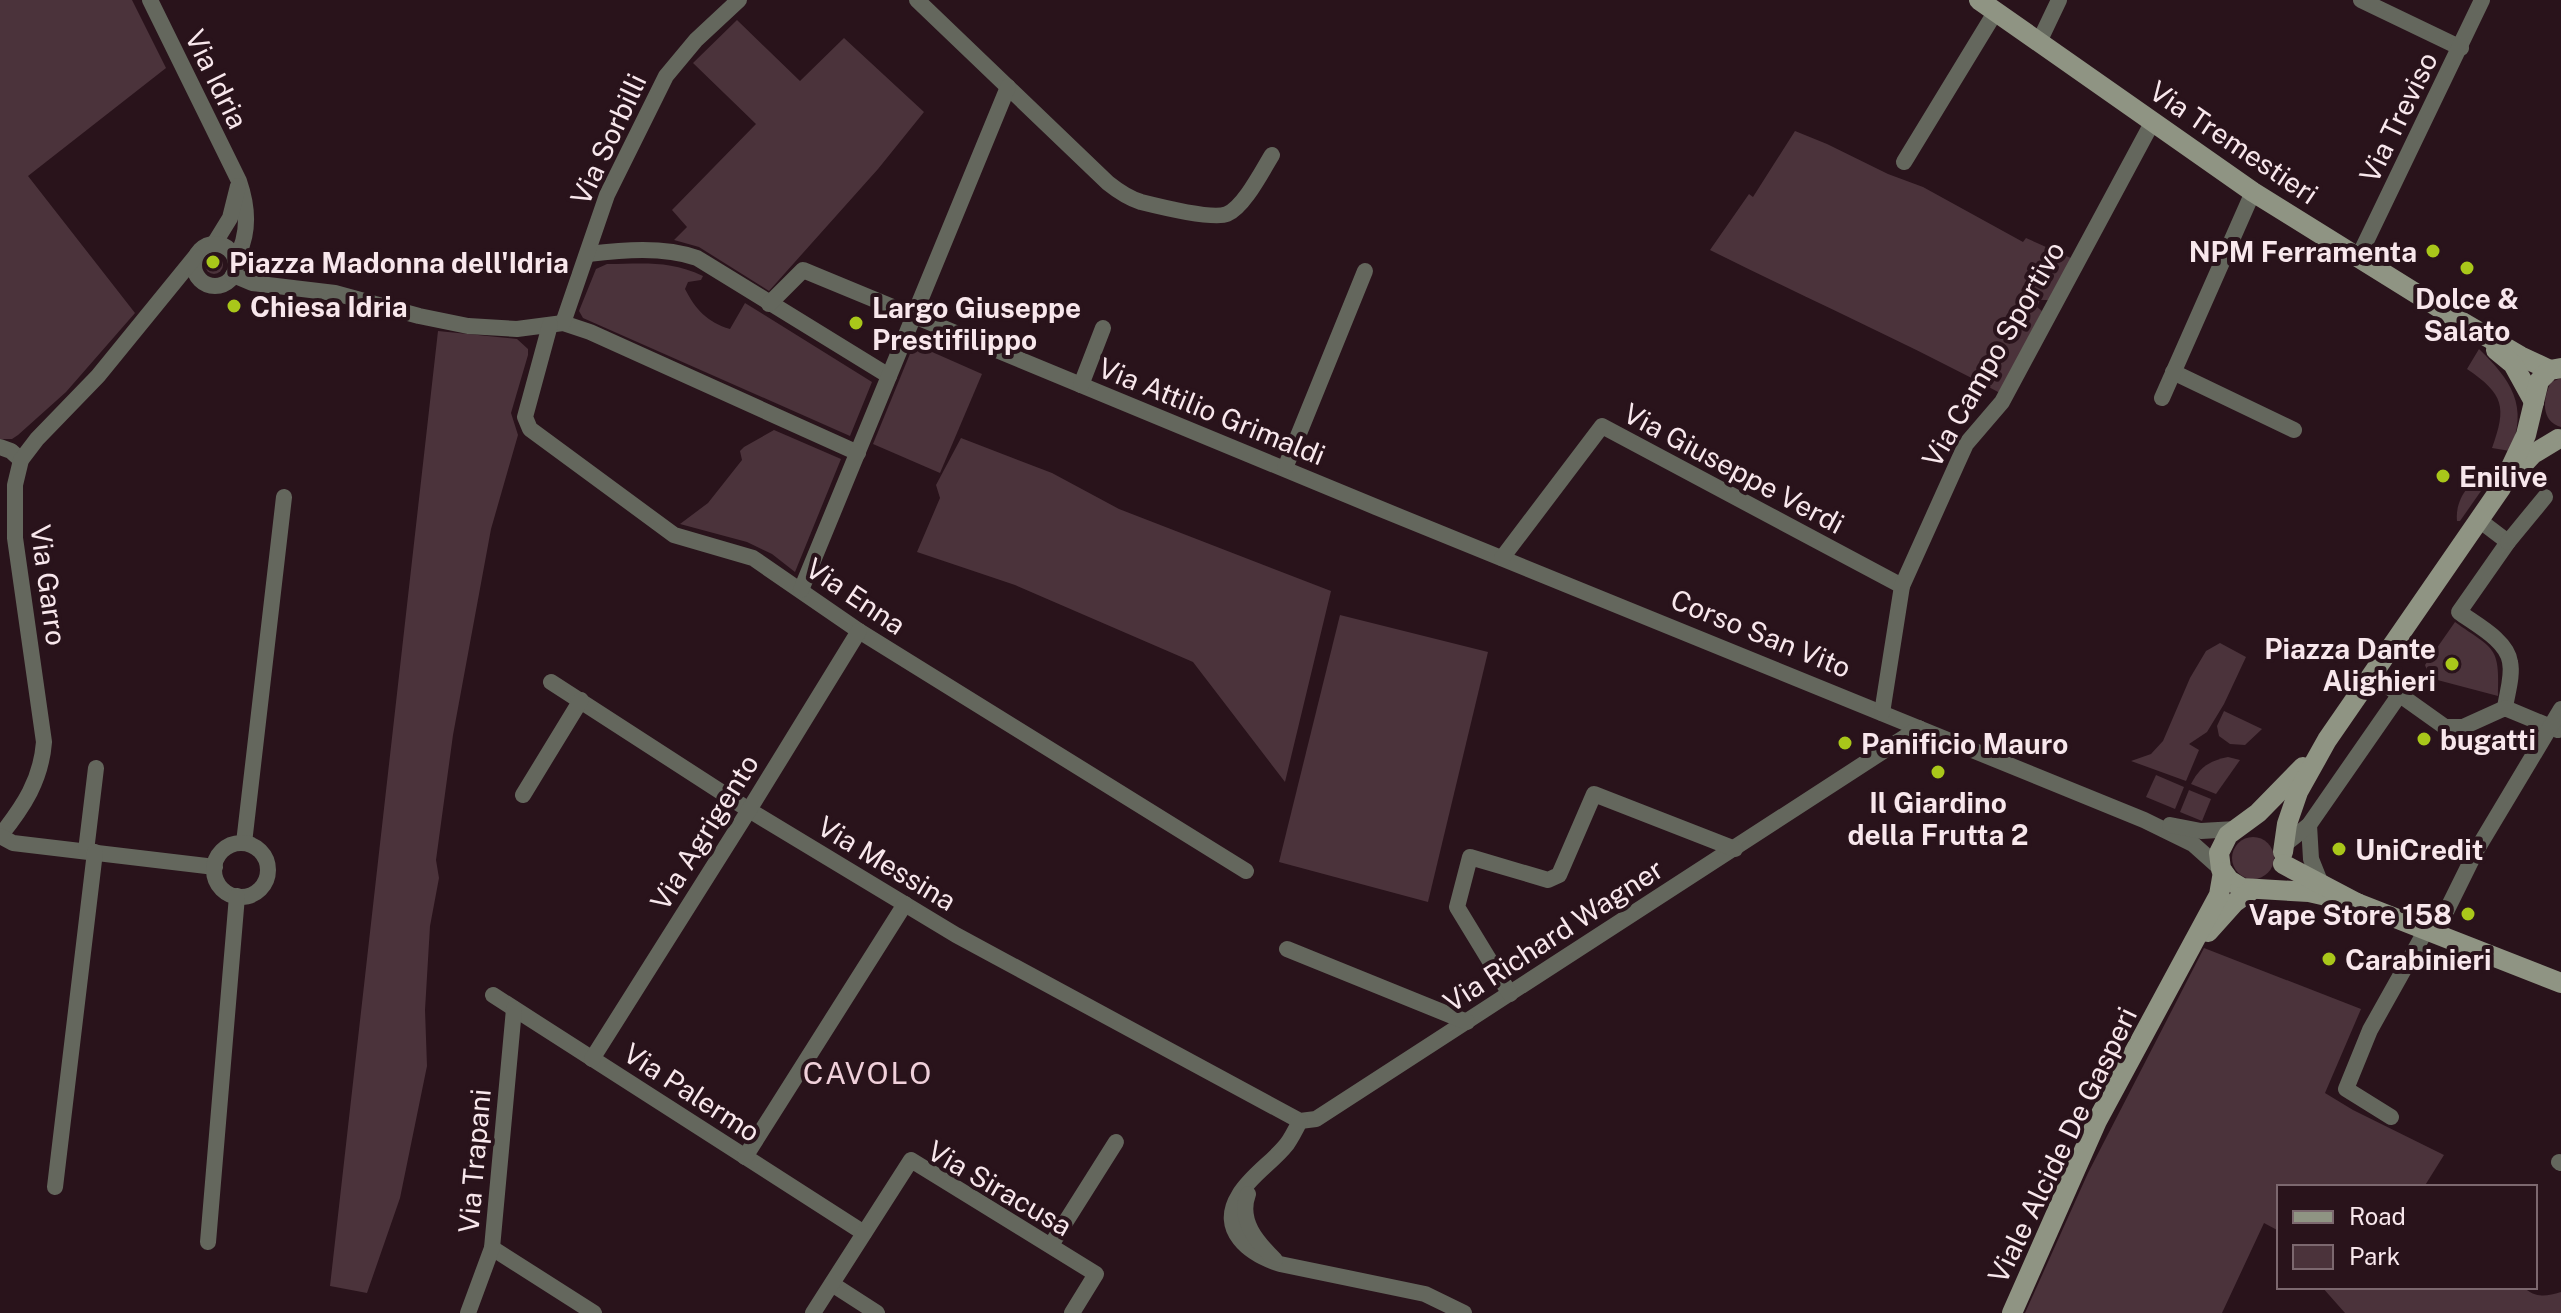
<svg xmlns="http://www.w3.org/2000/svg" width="2561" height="1313" viewBox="0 0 2561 1313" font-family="'Public Sans',sans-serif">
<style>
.green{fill:#4b333b}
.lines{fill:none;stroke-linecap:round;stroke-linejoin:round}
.minor{stroke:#64675d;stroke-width:16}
.secondary{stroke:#8f9483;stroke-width:20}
.poi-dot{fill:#a9c71a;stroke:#29131b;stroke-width:3}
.labels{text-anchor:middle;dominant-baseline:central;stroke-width:8;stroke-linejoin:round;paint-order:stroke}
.street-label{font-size:28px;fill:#f8e7ec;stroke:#29131b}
.poi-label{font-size:28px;font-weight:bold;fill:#f8e7ec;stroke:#29131b;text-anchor:start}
.neighbourhood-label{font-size:30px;letter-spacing:2px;fill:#f0d0da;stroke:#29131b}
</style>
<rect width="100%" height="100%" fill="#29131b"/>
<!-- green -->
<g class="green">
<polygon points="0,0 132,0 166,68 28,176 135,313 66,392 18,435 12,439 0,439"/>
<polygon points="737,20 800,81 844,38 924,112 878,169 769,291 699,247 674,240 687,227 672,210 756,124 693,63"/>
<path d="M1795 131 1827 144 1888 174 1923 187 2023 242 2026 238 2073 259 2049 300H2040L2037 307 2042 311 2000 393C1905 342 1806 298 1710 250L1749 194 1753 197Z"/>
<circle cx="214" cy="265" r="9"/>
<path d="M607 264C644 264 668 260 703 276L701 280 688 282 685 289C696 310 707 322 730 329L745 303 872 382 850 436 583 318 579 311 596 269Z"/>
<polygon points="438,331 517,339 528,349 528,355 511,413 518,435 491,529 453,735 436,860 439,878 430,926 425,1010 427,1066 400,1198 367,1293 330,1286"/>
<polygon points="914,344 982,374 940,473 873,444"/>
<path d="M2479 349C2511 380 2529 406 2510 451L2492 448C2507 407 2504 394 2467 369Z"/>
<path d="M2561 378V427C2540 421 2543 398 2551 382Z"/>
<polygon points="774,430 841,459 795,572 772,554 747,542 680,524 708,503 742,460 740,451 744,447"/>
<polygon points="961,438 1052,473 1119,509 1331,591 1285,782 1193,662 1015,585 917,552 940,498 936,485"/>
<path d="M2487 478 2488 481 2460 521H2457C2455 502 2467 480 2487 478Z"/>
<polygon points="1340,615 1488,652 1428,902 1279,862"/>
<path d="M2455 622C2494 650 2500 645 2498 696L2426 677 2428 673 2425 665Z"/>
<polygon points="2220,643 2246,657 2224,704 2207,732 2189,744 2199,750 2186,781 2131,761 2151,754 2163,741 2190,678 2206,651"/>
<polygon points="2224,711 2262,729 2245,745 2230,744 2219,736 2217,726"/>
<path d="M2228 757 2240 760 2216 794 2191 784C2200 767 2209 761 2228 757Z"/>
<polygon points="2156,775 2184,787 2175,809 2146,797"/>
<polygon points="2189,790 2211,799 2202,821 2180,812"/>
<circle cx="2253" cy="858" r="21"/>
<polygon points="2204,948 2361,1009 2325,1093 2353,1110 2444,1155 2424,1187 2279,1187 2279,1231 2264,1223 2222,1313 2025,1313 2088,1173"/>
<path d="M2322 1287H2523C2536 1298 2545 1297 2561 1292V1313H2345Z"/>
</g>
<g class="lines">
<!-- minor -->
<g class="minor">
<path d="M150 0 239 181C248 207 250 235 235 260"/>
<path d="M917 0 1108 183C1118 191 1128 198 1141 202 1157 206 1213 220 1227 214 1244 207 1262 171 1272 155"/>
<polyline points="2361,0 2461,48"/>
<polyline points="2039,42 2059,0"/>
<polyline points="1904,162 1996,11"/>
<polyline points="214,244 230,218 238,186"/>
<circle cx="215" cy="265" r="21"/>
<path d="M588 254C622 250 663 246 697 258L889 376"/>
<polyline points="2359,256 2482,0"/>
<polyline points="233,275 252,283 335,293 419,316 468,326 517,329 563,323 590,332 858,453"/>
<polyline points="769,304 803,270 1376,507 2144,820 2193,844 2221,869"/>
<polyline points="563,323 607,195 666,76 696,40 739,0"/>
<polyline points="550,325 525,417 530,429 674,535 753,558 859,631 1246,871"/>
<polyline points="2173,372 2294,430"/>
<polyline points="1081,385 1103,328"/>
<polyline points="2162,398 2253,192"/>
<polyline points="0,447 11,451 21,460"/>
<polyline points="1285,468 1365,271"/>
<path d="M2479 520 2508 542 2459 612C2475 624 2507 640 2510 662 2513 676 2507 693 2505 708"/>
<polyline points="2508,542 2545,497"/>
<polyline points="1502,558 1602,426 1902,586"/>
<polyline points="801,590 1008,87"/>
<polyline points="2372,675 2445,727 2463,727 2505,708 2558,730"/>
<polyline points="551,682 749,810 956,935 1300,1121 1316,1119 1919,728"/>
<polyline points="1882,713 1902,586 1956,466 1966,444 2002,402 2152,123"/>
<polyline points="523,795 581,700"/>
<polyline points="2170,825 2201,831 2236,829"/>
<polyline points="2309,825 2311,859 2321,884"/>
<path d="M0 836C24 806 41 780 44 742L15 538V485L21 460 37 439 98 376 195 257"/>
<polyline points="0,836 13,843 215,867"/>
<polyline points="244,843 284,497"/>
<circle cx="241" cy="870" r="27"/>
<polyline points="2284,845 2309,825 2400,694"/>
<polyline points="86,851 96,768"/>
<polyline points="2435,934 2476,851 2561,709"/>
<polyline points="1287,949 1467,1022"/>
<polyline points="1510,994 1457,907 1470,857 1548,880 1559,875 1594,794 1735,849"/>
<polyline points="493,995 864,1233"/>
<polyline points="592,1059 749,810 859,631"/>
<polyline points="2391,1117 2346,1089 2370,1030 2426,930"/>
<path d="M1300 1121C1296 1129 1292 1137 1287 1144 1273 1162 1251 1175 1239 1195 1217 1230 1249 1254 1280 1264L1425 1294 1464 1313"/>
<polyline points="745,1157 905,904"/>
<polyline points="2559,1162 2561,1163"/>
<polyline points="55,1187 95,852"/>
<path d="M1248 1194C1238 1221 1257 1242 1275 1260"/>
<polyline points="208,1242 237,896"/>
<polyline points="1051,1245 1116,1142"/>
<polyline points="492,1248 594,1313"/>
<polyline points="832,1284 877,1313"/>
<polyline points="468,1313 492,1248 514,1009"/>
<polyline points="813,1313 911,1160 1096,1274 1072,1313"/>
</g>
<!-- secondary -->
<g class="secondary">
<polyline points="1979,0 2253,192 2462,322 2520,356 2550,370"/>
<polyline points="2496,350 2513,364 2534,402"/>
<polyline points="2517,471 2533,454 2558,439"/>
<polyline points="2303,767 2258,813 2228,835 2219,853 2221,869 2229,880 2242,888 2309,892 2357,903"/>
<polyline points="2283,852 2287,824 2298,792 2327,740 2501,488 2526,435 2539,381 2550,370 2561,368"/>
<polyline points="2283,864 2357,903 2561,983"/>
<polyline points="2208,932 2234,903 2252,890"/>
<polyline points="2012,1313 2097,1121 2219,895 2223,872"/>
</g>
</g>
<!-- markers -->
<g class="poi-dot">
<circle cx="2433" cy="251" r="8"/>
<circle cx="213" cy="262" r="8"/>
<circle cx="2467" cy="268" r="8"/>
<circle cx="234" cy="306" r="8"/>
<circle cx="856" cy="323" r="8"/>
<circle cx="2443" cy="476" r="8"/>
<circle cx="2452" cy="664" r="8"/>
<circle cx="2424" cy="739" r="8"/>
<circle cx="1845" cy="743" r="8"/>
<circle cx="1938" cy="772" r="8"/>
<circle cx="2339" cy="849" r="8"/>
<circle cx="2468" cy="914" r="8"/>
<circle cx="2329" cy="959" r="8"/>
</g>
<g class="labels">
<!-- street labels -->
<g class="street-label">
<text transform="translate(217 79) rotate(64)">Via Idria</text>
<text transform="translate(2398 117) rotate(-64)">Via Treviso</text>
<text transform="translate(608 139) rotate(-65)">Via Sorbilli</text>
<text transform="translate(2234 142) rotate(34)">Via Tremestieri</text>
<text transform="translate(1993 354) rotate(-60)">Via Campo Sportivo</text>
<text transform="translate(1212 411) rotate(22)">Via Attilio Grimaldi</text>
<text transform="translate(1734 468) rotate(28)">Via Giuseppe Verdi</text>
<text transform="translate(49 585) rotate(82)">Via Garro</text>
<text transform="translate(856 596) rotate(34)">Via Enna</text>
<text transform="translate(1761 633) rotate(22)">Corso San Vito</text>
<text transform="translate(704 832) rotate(-58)">Via Agrigento</text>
<text transform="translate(887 863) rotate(31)">Via Messina</text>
<text transform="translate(1553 935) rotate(-33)">Via Richard Wagner</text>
<text transform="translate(692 1092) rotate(33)">Via Palermo</text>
<text transform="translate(2062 1145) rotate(-64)">Viale Alcide De Gasperi</text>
<text transform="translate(474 1161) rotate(-85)">Via Trapani</text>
<text transform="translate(1000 1188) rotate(30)">Via Siracusa</text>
</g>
<!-- poi labels -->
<g class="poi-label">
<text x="2417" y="251" text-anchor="end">NPM Ferramenta</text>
<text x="229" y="262">Piazza Madonna dell'Idria</text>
<text x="2467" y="298" text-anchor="middle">Dolce &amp;<tspan x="2467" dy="32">Salato</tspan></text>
<text x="250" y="306">Chiesa Idria</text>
<text x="872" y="307">Largo Giuseppe<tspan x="872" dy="32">Prestifilippo</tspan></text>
<text x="2459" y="476">Enilive</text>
<text x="2436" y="648" text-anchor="end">Piazza Dante<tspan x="2436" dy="32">Alighieri</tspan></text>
<text x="2440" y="739">bugatti</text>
<text x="1861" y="743">Panificio Mauro</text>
<text x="1938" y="802" text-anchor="middle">Il Giardino<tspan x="1938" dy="32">della Frutta 2</tspan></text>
<text x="2355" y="849">UniCredit</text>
<text x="2452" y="914" text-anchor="end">Vape Store 158</text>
<text x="2345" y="959">Carabinieri</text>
</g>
<!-- neighbourhood labels -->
<g class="neighbourhood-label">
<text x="868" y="1073">CAVOLO</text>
</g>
</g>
<!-- legend -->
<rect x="2277" y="1185" width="260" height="104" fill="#29131b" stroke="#7c686f" stroke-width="2"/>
<rect x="2293" y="1211" width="40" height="12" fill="#8f9483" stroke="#7c686f" stroke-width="2"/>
<text x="2349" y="1225" font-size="24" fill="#f8e7ec">Road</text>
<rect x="2293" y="1245" width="40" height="24" fill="#4b333b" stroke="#7c686f" stroke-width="2"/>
<text x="2349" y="1265" font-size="24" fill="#f8e7ec">Park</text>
</svg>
